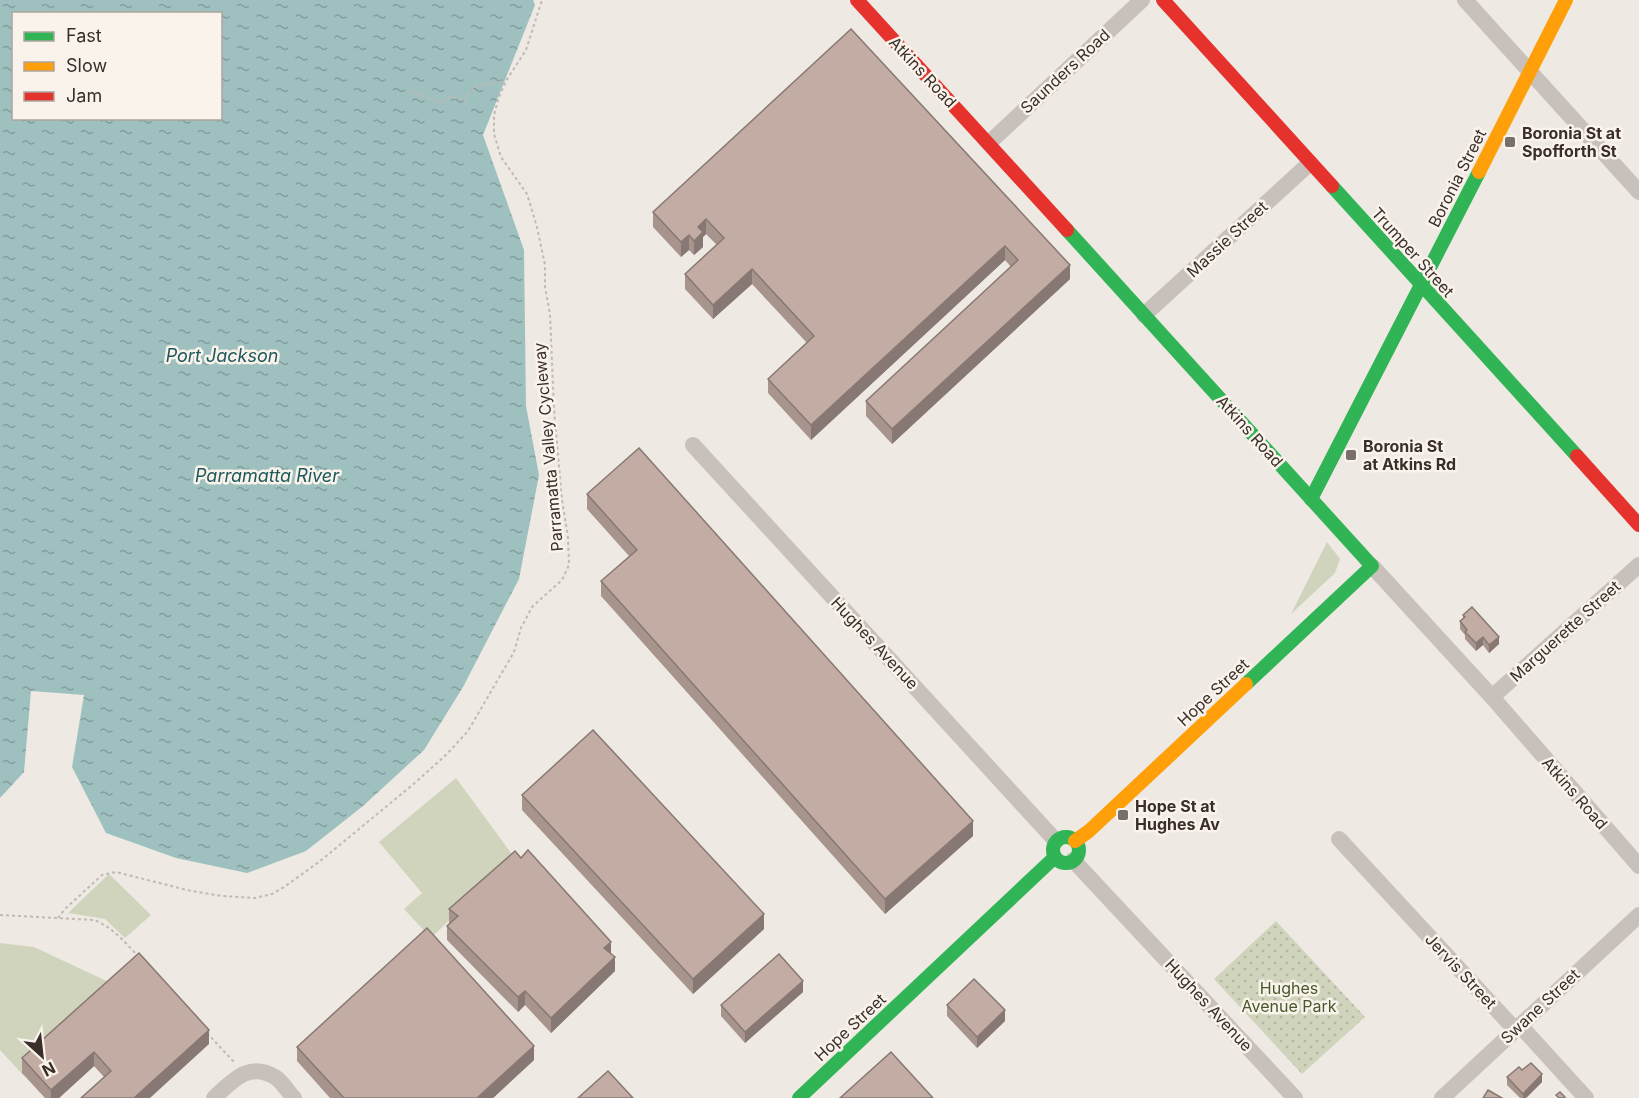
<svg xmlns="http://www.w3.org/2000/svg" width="1639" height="1098" viewBox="0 0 1639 1098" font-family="Inter,sans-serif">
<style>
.grass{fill:#d0d4bc}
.park{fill:url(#park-dots)}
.water{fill:url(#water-ripples);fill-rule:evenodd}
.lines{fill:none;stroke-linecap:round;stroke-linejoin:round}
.path{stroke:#c0b9b4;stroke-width:2;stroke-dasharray:3 3;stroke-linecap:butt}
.street{stroke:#c8c1bb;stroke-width:16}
.fast{stroke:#30b455;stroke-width:14}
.slow{stroke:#ff9f0a;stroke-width:14}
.jam{stroke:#e5322d;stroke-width:14}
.wall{fill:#a7948d}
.shaded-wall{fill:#887873}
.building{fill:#c2aca4;stroke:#887873;stroke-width:1.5}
.poi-dot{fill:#786f6a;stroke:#faf3eb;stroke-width:2}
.labels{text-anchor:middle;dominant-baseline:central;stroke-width:5;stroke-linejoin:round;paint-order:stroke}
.street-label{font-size:16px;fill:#392e29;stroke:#faf3eb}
.poi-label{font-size:16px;font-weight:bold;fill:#392e29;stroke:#faf3eb;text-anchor:start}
.park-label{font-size:16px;fill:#49582c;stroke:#faf3eb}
.water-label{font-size:18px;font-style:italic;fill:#1d595c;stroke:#faf3eb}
</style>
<defs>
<pattern id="park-dots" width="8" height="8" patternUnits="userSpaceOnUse" patternTransform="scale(1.5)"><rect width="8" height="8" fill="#d0d4bc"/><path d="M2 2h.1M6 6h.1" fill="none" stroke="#b3b6a2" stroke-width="1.8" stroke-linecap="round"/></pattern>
<pattern id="water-ripples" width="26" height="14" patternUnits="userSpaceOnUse" patternTransform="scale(1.5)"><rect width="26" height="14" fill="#9ec1c0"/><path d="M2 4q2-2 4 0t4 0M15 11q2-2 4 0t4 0" fill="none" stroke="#829d9c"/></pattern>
</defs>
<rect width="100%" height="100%" fill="#eee9e3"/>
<!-- grass -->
<g class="grass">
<polygon points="1327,542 1340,559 1335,573 1291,614"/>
<polygon points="456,778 514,857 431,938 404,909 422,893 379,842"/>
<polygon points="109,874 151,915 125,938 105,919 68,913"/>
<polygon points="0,943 34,947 113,984 59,1034 24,1076 0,1050"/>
</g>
<!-- park -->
<polygon class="park" points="1276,921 1365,1017 1302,1074 1214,979"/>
<!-- water -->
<path class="water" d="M0 0H533L535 5 483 135 524 250 526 406 539 475 519 579 463 687 424 750 363 806 306 851 247 873 176 858 106 833 72 767 84 695 31 691 24 772 0 798ZM14 14H220V118H14Z"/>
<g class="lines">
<!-- path -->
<g class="path">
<polyline points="410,91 442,103 450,96 463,101 475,86 505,81"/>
<path d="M0 915 94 920C112 927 124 941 137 955"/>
<polyline points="58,918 65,909 102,875 116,872 187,890 222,896 255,898 272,894 284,887 319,862 416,782 447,754 468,731 514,652 521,628 532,607 562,580 569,565 568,537 562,500 554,409 550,314 545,287 545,265 537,227 527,194 501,157 494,134 494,115 499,97 506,81 526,50 542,0"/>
<polyline points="207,1033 234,1062"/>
</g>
<!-- street -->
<g class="street">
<polyline points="1465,0 1639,192"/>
<polyline points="989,143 1142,0"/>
<polyline points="1144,315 1310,163"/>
<polyline points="693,445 1056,841"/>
<polyline points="1372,566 1492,697 1639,866"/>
<polyline points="1492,697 1639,565"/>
<polyline points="1339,839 1510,1024 1525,1031 1586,1098"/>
<polyline points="1073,860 1295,1098"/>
<path d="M214 1098C232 1081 249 1061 275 1077 282 1081 288 1092 294 1098"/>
<polyline points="1442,1098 1639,915"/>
</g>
<!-- fast -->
<g class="fast">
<polyline points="1332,186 1577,456"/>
<polyline points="1067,230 1372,566 1246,684"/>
<polyline points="1311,499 1479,172"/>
<circle cx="1066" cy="850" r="13"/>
<polyline points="799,1098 1055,857"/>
</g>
<!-- slow -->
<g class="slow">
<polyline points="1479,172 1566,0"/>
<polyline points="1075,841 1089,831 1246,684"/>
</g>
<!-- jam -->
<g class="jam">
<polyline points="857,0 1067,230"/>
<polyline points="1163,0 1332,186"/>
<polyline points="1577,456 1639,525"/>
</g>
</g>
<!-- wall -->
<g class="wall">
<polygon points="851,29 1070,279 892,444 866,416 866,401 1011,267 1005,260 811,440 768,393 768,379 807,343 752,284 713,319 685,289 685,274 717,245 706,234 703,237 703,247 694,255 689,250 681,257 653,227 653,212"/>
<polygon points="587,494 973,836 885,914 601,596 601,581 629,556 587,509"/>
<polygon points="1463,615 1499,644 1489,653 1483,645 1476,651 1465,639 1465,635 1460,629 1460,621 1463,619"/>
<polygon points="522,795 764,929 693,994 522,810"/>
<polygon points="521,858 611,953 615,971 551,1033 525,1005 518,1012 447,940 447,926 449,924 449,909"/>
<polygon points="803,992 745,1043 721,1016 721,1005"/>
<polygon points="947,1005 1005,1021 977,1048 947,1016"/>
<polygon points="209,1030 209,1044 104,1077 94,1066 59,1098 45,1098 22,1073 22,1058"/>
<polygon points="297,1047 534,1060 493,1098 330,1098 297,1061"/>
<polygon points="1507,1077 1542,1082 1526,1098 1520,1098 1507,1085"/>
</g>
<!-- shaded-wall -->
<g class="shaded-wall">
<polygon points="706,219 706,234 703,237 703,247 694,255 694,241 698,227"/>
<polygon points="689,235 689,250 681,257 681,242"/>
<polygon points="1005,246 1005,260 811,440 811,425"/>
<polygon points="1070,265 1070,279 892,444 892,429"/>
<polygon points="752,269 752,284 713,319 713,305"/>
<polygon points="1483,637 1483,645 1476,651 1476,643"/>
<polygon points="1499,637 1499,644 1489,653 1489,645"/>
<polygon points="973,821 973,836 885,914 885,899"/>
<polygon points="764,914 764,929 693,994 693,979"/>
<polygon points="611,942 611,957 604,948"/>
<polygon points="615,957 615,971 551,1033 551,1018"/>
<polygon points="803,981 803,992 745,1043 745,1032"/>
<polygon points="525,991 525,1005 518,1012 518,997"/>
<polygon points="1005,1010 1005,1021 977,1048 977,1037"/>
<polygon points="209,1030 209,1044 150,1098 134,1098"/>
<polygon points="534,1046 534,1060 493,1098 477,1098"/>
<polygon points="94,1052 94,1066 59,1098 51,1098 51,1090"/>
<polygon points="1542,1074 1542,1082 1526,1098 1523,1098 1523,1094"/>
</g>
<!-- building -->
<g class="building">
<polygon points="851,29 1070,265 892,429 866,401 1018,260 1005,246 811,425 768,379 814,336 752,269 713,305 685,274 724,238 706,219 698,227 703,232 694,241 689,235 681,242 653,212"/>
<polygon points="639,448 973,821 885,899 601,581 637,550 587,494"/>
<polygon points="1472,607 1499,637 1489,645 1483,637 1476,643 1465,632 1467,630 1460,621 1465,617 1463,615"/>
<polygon points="593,730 764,914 693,979 522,795"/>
<polygon points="528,850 611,942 604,948 615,957 551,1018 525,991 518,997 447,926 458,916 449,909 515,851 521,858"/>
<polygon points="427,928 534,1046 477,1098 344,1098 297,1047"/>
<polygon points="139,953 209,1030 134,1098 81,1098 111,1071 94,1052 51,1090 22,1058"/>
<polygon points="779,954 803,981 745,1032 721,1005"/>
<polygon points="974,979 1005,1010 977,1037 947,1005"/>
<polygon points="891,1052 933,1098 840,1098"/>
<polygon points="1531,1063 1542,1074 1523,1094 1507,1077 1519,1067 1522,1070"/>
<polygon points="608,1071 633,1098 578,1098"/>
<polygon points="1488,1090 1502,1098 1483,1098"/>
<polygon points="1560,1092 1565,1097 1563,1098 1559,1098 1556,1095"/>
</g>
<!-- markers -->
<g class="poi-dot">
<rect x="1504" y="136" width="12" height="12" rx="3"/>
<rect x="1345" y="449" width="12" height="12" rx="3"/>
<rect x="1117" y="809" width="12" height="12" rx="3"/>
</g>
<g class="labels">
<!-- street labels -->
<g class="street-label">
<text transform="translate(1065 71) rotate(-43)">Saunders Road</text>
<text transform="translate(923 72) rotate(47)">Atkins Road</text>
<text transform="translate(1457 178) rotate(-63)">Boronia Street</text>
<text transform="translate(1227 239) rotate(-43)">Massie Street</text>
<text transform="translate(1413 252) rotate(48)">Trumper Street</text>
<text transform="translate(1250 431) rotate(48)">Atkins Road</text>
<text transform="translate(548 447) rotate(-95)">Parramatta Valley Cycleway</text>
<text transform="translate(1565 631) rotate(-42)">Marguerette Street</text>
<text transform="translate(875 643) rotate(47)">Hughes Avenue</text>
<text transform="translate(1213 692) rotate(-43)">Hope Street</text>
<text transform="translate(1575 793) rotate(49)">Atkins Road</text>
<text transform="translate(1461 971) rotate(47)">Jervis Street</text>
<text transform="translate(1209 1005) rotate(47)">Hughes Avenue</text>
<text transform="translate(1540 1006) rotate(-43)">Swane Street</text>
<text transform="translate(850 1027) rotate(-43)">Hope Street</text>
</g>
<!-- poi labels -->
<g class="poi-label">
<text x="1522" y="133">Boronia St at<tspan x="1522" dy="18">Spofforth St</tspan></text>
<text x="1363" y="446">Boronia St<tspan x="1363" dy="18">at Atkins Rd</tspan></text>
<text x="1135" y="806">Hope St at<tspan x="1135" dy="18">Hughes Av</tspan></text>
</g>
<!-- park labels -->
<g class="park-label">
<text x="1289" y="988">Hughes<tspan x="1289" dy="18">Avenue Park</tspan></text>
</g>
<!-- water labels -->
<g class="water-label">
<text x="222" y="355">Port Jackson</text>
<text x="267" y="475">Parramatta River</text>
</g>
</g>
<!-- legend -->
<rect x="12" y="12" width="210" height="108" fill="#faf3eb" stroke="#ada49d" stroke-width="1.5"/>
<rect x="24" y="32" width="30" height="9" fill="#30b455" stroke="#ada49d" stroke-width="1.5"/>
<text x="66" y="42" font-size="18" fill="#392e29">Fast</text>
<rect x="24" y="62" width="30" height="9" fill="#ff9f0a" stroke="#ada49d" stroke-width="1.5"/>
<text x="66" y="72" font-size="18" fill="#392e29">Slow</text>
<rect x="24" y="92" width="30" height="9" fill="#e5322d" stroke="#ada49d" stroke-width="1.5"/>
<text x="66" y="102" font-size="18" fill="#392e29">Jam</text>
<!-- north arrow -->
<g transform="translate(42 1056) rotate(153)" stroke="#faf3eb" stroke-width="4.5" paint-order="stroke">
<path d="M0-4.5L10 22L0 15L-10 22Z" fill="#392e29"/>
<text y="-9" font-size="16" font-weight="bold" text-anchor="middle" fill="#392e29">N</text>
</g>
</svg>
